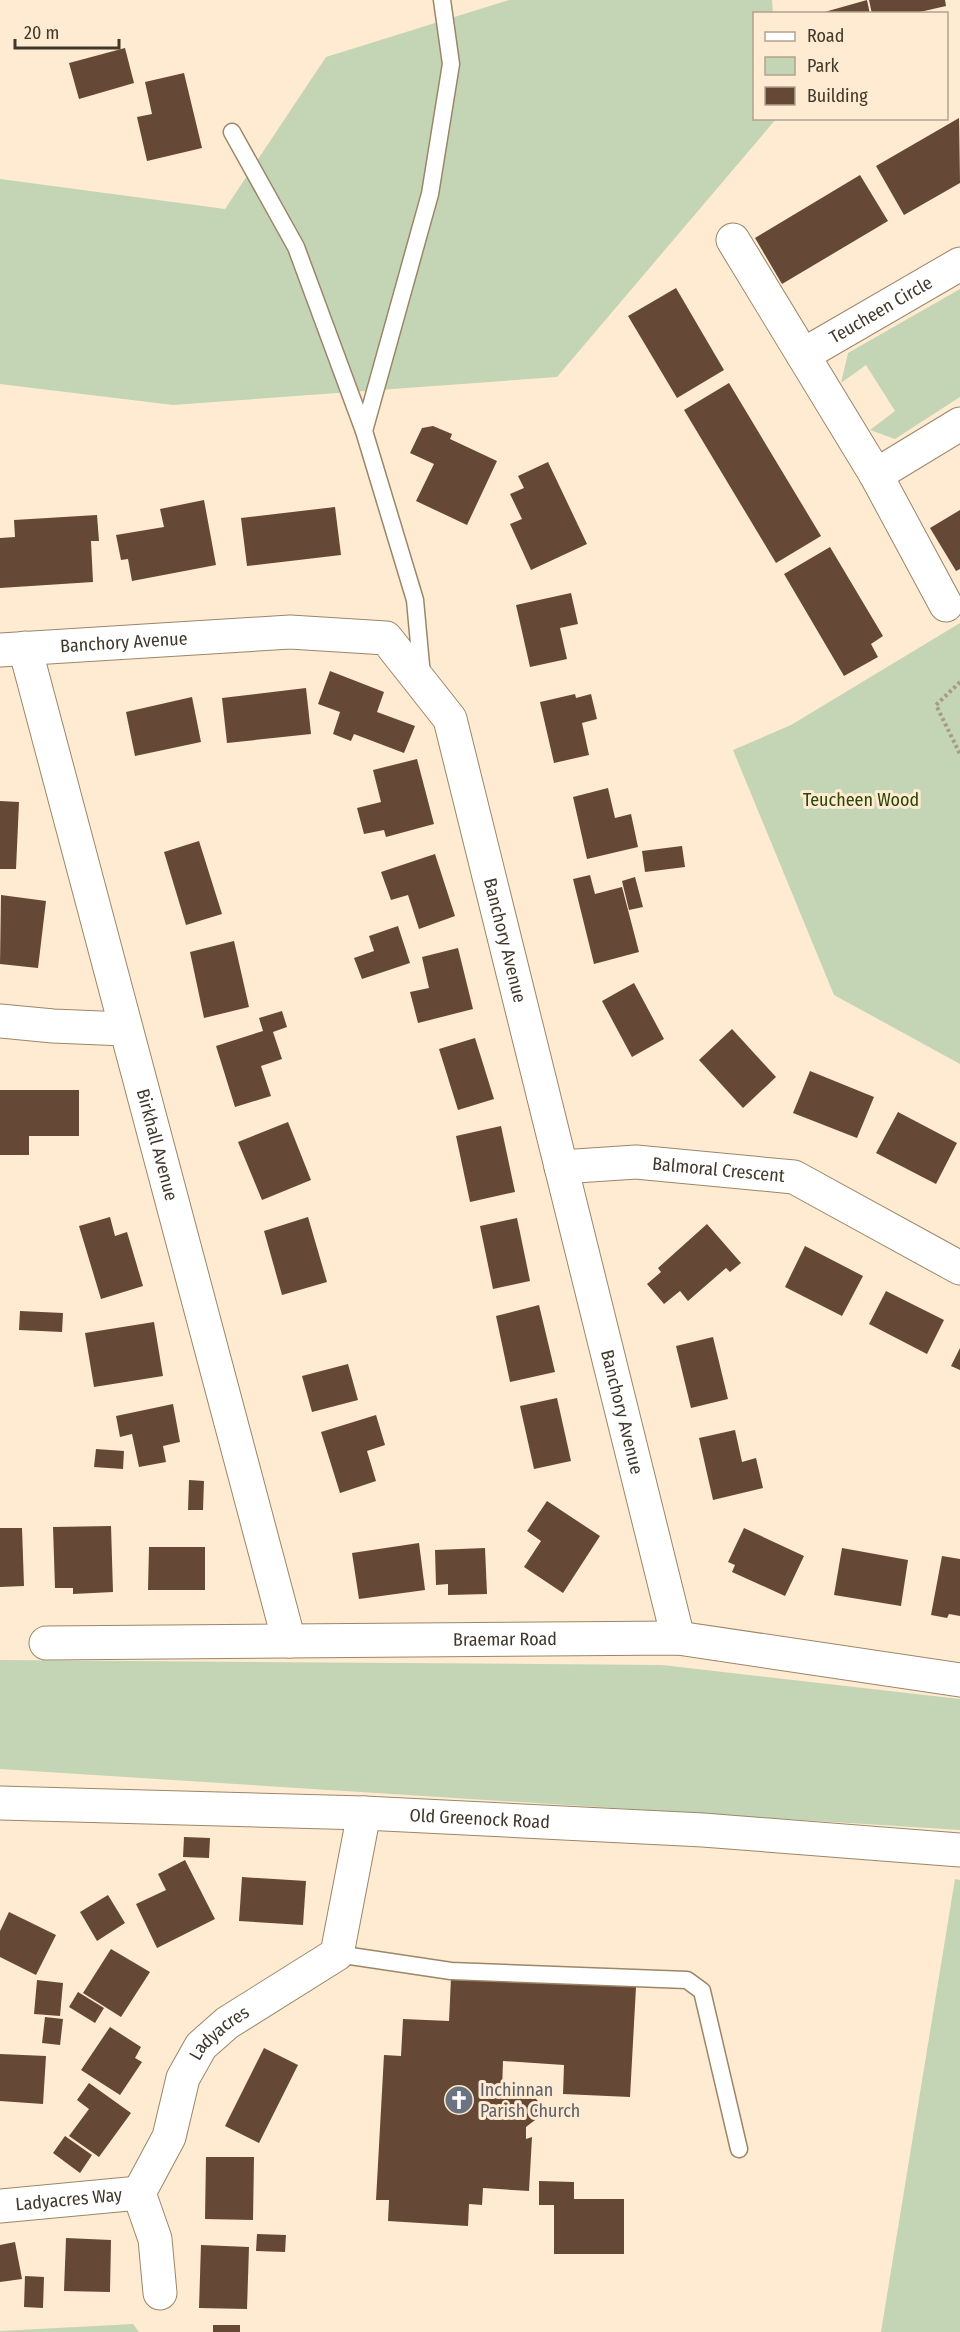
<svg xmlns="http://www.w3.org/2000/svg" width="960" height="2332" viewBox="0 0 960 2332" font-family="'Fira Sans Condensed',sans-serif">
<style>
.green{fill:#c3d5b5}
.building{fill:#654835}
.lines{fill:none;stroke-linecap:round;stroke-linejoin:round}
.service-casing{stroke:#9b8668;stroke-width:19}
.minor-casing{stroke:#9b8668;stroke-width:35}
.path{stroke:#a89a86;stroke-width:4;stroke-dasharray:3 3;stroke-linecap:butt}
.service{stroke:#fff;stroke-width:16}
.minor{stroke:#fff;stroke-width:33}
.labels{text-anchor:middle;dominant-baseline:central;stroke-width:6;stroke-linejoin:round;paint-order:stroke}
.street-label{font-size:18px;fill:#41382b;stroke:#feebd1}
.park-label{font-size:18px;fill:#294703;stroke:#feebd1}
.worship-label{font-size:18px;fill:#5b616d;stroke:#feebd1;text-anchor:start}
</style>
<rect width="100%" height="100%" fill="#feebd1"/>
<!-- green -->
<g class="green">
<polygon points="509,0 772,0 773,13 754,14 754,118 776,119 557,377 173,405 0,384 0,179 225,209 326,57"/>
<polygon points="960,289 960,397 895,439 870,430 895,411 866,365 841,383 848,353"/>
<polygon points="960,623 960,1064 834,995 733,750 791,725"/>
<polygon points="0,1660 662,1665 960,1699 960,1830 0,1769"/>
<polygon points="955,1879 960,1880 960,2332 881,2332"/>
<polygon points="133,2324 139,2332 0,2332 0,2331"/>
</g>
<!-- building -->
<g class="building">
<polygon points="867,0 870,14 821,14 821,13"/>
<polygon points="869,0 945,0 946,6 911,14 872,14"/>
<polygon points="125,48 134,83 79,99 69,63"/>
<polygon points="184,73 202,148 147,161 137,117 152,114 145,82"/>
<polygon points="959,118 960,183 904,215 876,166"/>
<polygon points="860,175 888,221 782,284 755,238"/>
<polygon points="676,288 724,370 677,398 628,316"/>
<polygon points="729,383 821,536 776,563 684,410"/>
<polygon points="433,426 452,434 450,439 497,461 467,525 416,501 434,464 410,453 422,428"/>
<polygon points="548,462 587,544 531,570 510,524 522,519 510,494 524,488 518,476"/>
<polygon points="204,500 216,565 132,581 128,559 121,560 116,535 164,527 160,509"/>
<polygon points="335,507 341,555 247,566 241,518"/>
<polygon points="960,510 960,569 956,571 930,528"/>
<polygon points="97,515 99,541 91,541 93,582 0,588 0,538 15,537 14,520"/>
<polygon points="830,547 883,636 871,644 878,657 844,676 784,574"/>
<polygon points="571,593 578,624 560,628 567,659 530,667 516,605"/>
<polygon points="330,671 384,692 377,712 415,726 404,753 354,734 351,741 333,734 340,712 318,704"/>
<polygon points="306,688 311,734 227,743 222,698"/>
<polygon points="575,694 576,698 591,694 597,719 582,723 589,755 554,763 540,702"/>
<polygon points="192,697 201,742 135,756 126,712"/>
<polygon points="417,759 434,824 386,837 384,830 364,834 357,808 381,802 373,770"/>
<polygon points="608,788 615,818 631,814 638,847 587,859 573,797"/>
<polygon points="0,801 19,802 16,869 0,869"/>
<polygon points="199,841 222,914 186,925 164,852"/>
<polygon points="682,846 685,867 645,872 642,851"/>
<polygon points="435,854 455,916 419,929 408,895 391,900 381,872"/>
<polygon points="590,875 595,894 622,887 639,952 594,964 573,879"/>
<polygon points="635,877 643,907 629,910 622,881"/>
<polygon points="1,895 46,901 38,968 0,964"/>
<polygon points="398,926 410,963 362,979 354,958 374,951 369,936"/>
<polygon points="234,941 249,1007 204,1018 190,952"/>
<polygon points="458,948 473,1009 418,1023 410,992 429,988 422,957"/>
<polygon points="634,983 664,1039 632,1057 602,1001"/>
<polygon points="282,1011 287,1027 273,1032 282,1059 261,1066 271,1096 235,1107 216,1046 263,1031 259,1018"/>
<polygon points="732,1029 776,1077 743,1108 699,1060"/>
<polygon points="475,1038 494,1099 458,1110 439,1049"/>
<polygon points="810,1071 874,1097 857,1138 793,1113"/>
<polygon points="0,1090 79,1090 79,1136 29,1136 29,1155 0,1155"/>
<polygon points="898,1112 957,1143 936,1184 876,1153"/>
<polygon points="288,1122 311,1180 262,1200 238,1142"/>
<polygon points="501,1126 515,1192 470,1202 456,1136"/>
<polygon points="110,1217 115,1236 127,1232 143,1286 101,1299 79,1226"/>
<polygon points="308,1217 327,1282 282,1295 264,1231"/>
<polygon points="517,1218 530,1281 493,1289 480,1226"/>
<polygon points="707,1224 741,1263 730,1272 726,1268 688,1301 680,1291 664,1304 647,1284 661,1272 658,1268"/>
<polygon points="805,1246 863,1276 842,1316 785,1287"/>
<polygon points="886,1291 944,1320 927,1354 869,1324"/>
<polygon points="539,1305 555,1372 510,1382 496,1316"/>
<polygon points="20,1311 63,1313 62,1332 19,1330"/>
<polygon points="154,1322 163,1376 94,1387 85,1333"/>
<polygon points="713,1337 728,1399 691,1408 676,1346"/>
<polygon points="960,1348 960,1370 951,1366"/>
<polygon points="348,1364 358,1400 312,1412 302,1376"/>
<polygon points="557,1398 571,1461 534,1469 520,1406"/>
<polygon points="173,1404 180,1442 163,1446 166,1462 139,1467 132,1434 120,1437 116,1416"/>
<polygon points="376,1415 385,1445 367,1451 376,1481 340,1493 321,1432"/>
<polygon points="735,1430 742,1462 756,1458 763,1488 713,1500 699,1438"/>
<polygon points="96,1449 124,1451 123,1469 94,1467"/>
<polygon points="189,1480 204,1481 203,1510 188,1510"/>
<polygon points="547,1501 600,1536 563,1593 524,1567 541,1541 527,1531"/>
<polygon points="111,1526 113,1592 73,1594 73,1588 55,1588 53,1527"/>
<polygon points="0,1528 22,1528 24,1586 0,1587"/>
<polygon points="744,1528 804,1556 785,1596 732,1572 735,1565 728,1562"/>
<polygon points="419,1543 425,1590 359,1599 352,1553"/>
<polygon points="149,1547 205,1547 205,1590 148,1590"/>
<polygon points="485,1548 487,1594 448,1595 448,1584 436,1585 435,1550"/>
<polygon points="842,1548 908,1560 901,1606 834,1595"/>
<polygon points="942,1556 960,1559 960,1616 949,1614 947,1618 931,1615"/>
<polygon points="184,1837 210,1838 209,1858 183,1857"/>
<polygon points="185,1860 215,1919 157,1948 136,1904 166,1890 158,1874"/>
<polygon points="242,1877 306,1881 303,1925 239,1921"/>
<polygon points="108,1895 125,1923 97,1941 80,1912"/>
<polygon points="9,1912 56,1935 36,1975 0,1957 0,1931"/>
<polygon points="111,1949 150,1972 121,2017 83,1993"/>
<polygon points="451,1978 636,1987 630,2097 563,2094 564,2065 503,2061 502,2090 528,2091 539,2102 539,2117 526,2127 526,2139 532,2137 529,2191 483,2188 482,2205 469,2204 468,2226 388,2221 389,2200 376,2200 384,2055 401,2056 403,2019 449,2021"/>
<polygon points="37,1980 63,1983 60,2016 34,2014"/>
<polygon points="78,1992 104,2008 95,2023 69,2007"/>
<polygon points="45,2017 63,2019 60,2045 42,2043"/>
<polygon points="110,2027 141,2047 135,2058 142,2062 120,2095 81,2070"/>
<polygon points="264,2048 298,2065 259,2143 225,2126"/>
<polygon points="0,2054 46,2056 43,2104 0,2101"/>
<polygon points="89,2083 131,2113 99,2157 69,2136 89,2109 77,2100"/>
<polygon points="65,2136 92,2155 80,2173 53,2153"/>
<polygon points="206,2157 254,2157 253,2220 205,2219"/>
<polygon points="539,2181 574,2182 574,2199 624,2199 624,2254 554,2254 554,2205 539,2205"/>
<polygon points="257,2234 286,2235 285,2252 256,2251"/>
<polygon points="66,2238 111,2240 110,2292 64,2291"/>
<polygon points="15,2242 22,2279 0,2282 0,2245"/>
<polygon points="201,2245 249,2247 247,2309 199,2308"/>
<polygon points="25,2276 44,2277 43,2308 24,2307"/>
<rect x="213" y="2325" width="27" height="7"/>
</g>
<g class="lines">
<!-- service casing -->
<g class="service-casing">
<g id="service">
<polyline points="232,132 296,247 364,431"/>
<polyline points="422,676 415,600 364,431 430,194 451,64 442,0"/>
<polyline points="337,1954 451,1971 687,1980 702,1991 739,2149"/>
</g>
</g>
<!-- minor casing -->
<g class="minor-casing">
<g id="minor">
<polyline points="733,240 876,475 946,605"/>
<path id="s1" d="M803 355 960 264"/>
<polyline points="876,475 960,424"/>
<path id="s2" d="M25 648 289 1641"/>
<path id="s3" d="M0 650 290 632 386 638 450 719 678 1638"/>
<polyline points="0,1021 53,1026 125,1029"/>
<path id="s4" d="M561 1167 636 1162 794 1177 960 1268"/>
<path id="s5" d="M46 1643 678 1638 960 1680"/>
<path id="s6" d="M0 1803 364 1813 703 1830 960 1850"/>
<path id="s7" d="M0 2206 139 2193"/>
<path id="s8" d="M160 2293 155 2239 139 2193 169 2137 183 2078 201 2046 227 2023 337 1954 364 1813"/>
</g>
</g>
<!-- path -->
<polyline class="path" points="960,682 936,705 960,754"/>
<!-- service -->
<use href="#service" class="service"/>
<!-- minor -->
<use href="#minor" class="minor"/>
</g>
<!-- icons -->
<defs>
<g id="church-disc" transform="scale(1.5)"><circle r="9.5" fill="#6b7280" stroke="#feebd1"/><path d="M-1.2-6h2.4v3.5h3.3v2.4h-3.3V6h-2.4V-.1h-3.3v-2.4h3.3Z" fill="#fff"/></g>
</defs>
<g fill-rule="evenodd">
<use href="#church-disc" x="459" y="2100"/>
</g>
<g class="labels">
<!-- street labels -->
<g class="street-label">
<text stroke="none"><textPath href="#s1" startOffset="90">Teucheen Circle</textPath></text>
<text stroke="none"><textPath href="#s3" startOffset="124">Banchory Avenue</textPath></text>
<text stroke="none"><textPath href="#s3" startOffset="718">Banchory Avenue</textPath></text>
<text stroke="none"><textPath href="#s2" startOffset="514">Birkhall Avenue</textPath></text>
<text stroke="none"><textPath href="#s4" startOffset="158">Balmoral Crescent</textPath></text>
<text stroke="none"><textPath href="#s3" startOffset="1204">Banchory Avenue</textPath></text>
<text stroke="none"><textPath href="#s5" startOffset="459">Braemar Road</textPath></text>
<text stroke="none"><textPath href="#s6" startOffset="480">Old Greenock Road</textPath></text>
<text stroke="none"><textPath href="#s8" startOffset="286">Ladyacres</textPath></text>
<text stroke="none"><textPath href="#s7" startOffset="69">Ladyacres Way</textPath></text>
</g>
<!-- park labels -->
<g class="park-label">
<text x="861" y="800">Teucheen Wood</text>
</g>
<!-- worship labels -->
<g class="worship-label">
<text x="480" y="2090">Inchinnan<tspan x="480" dy="21">Parish Church</tspan></text>
</g>
</g>
<!-- legend -->
<rect x="753" y="12" width="195" height="108" fill="#feebd1" stroke="#b2a38f" stroke-width="1.5"/>
<rect x="765" y="32" width="30" height="9" fill="#ffffff" stroke="#b2a38f" stroke-width="1.5"/>
<text x="807" y="42" font-size="18" fill="#41382b">Road</text>
<rect x="765" y="57" width="30" height="18" fill="#c3d5b5" stroke="#b2a38f" stroke-width="1.5"/>
<text x="807" y="72" font-size="18" fill="#41382b">Park</text>
<rect x="765" y="87" width="30" height="18" fill="#654835" stroke="#b2a38f" stroke-width="1.5"/>
<text x="807" y="102" font-size="18" fill="#41382b">Building</text>
<!-- scale -->
<path d="M15 39v9h104v-9" fill="none" stroke="#41382b" stroke-width="3"/>
<text x="24" y="39" font-size="18" fill="#41382b" stroke="#feebd1" stroke-width="4.5" paint-order="stroke">20 m</text>
</svg>
